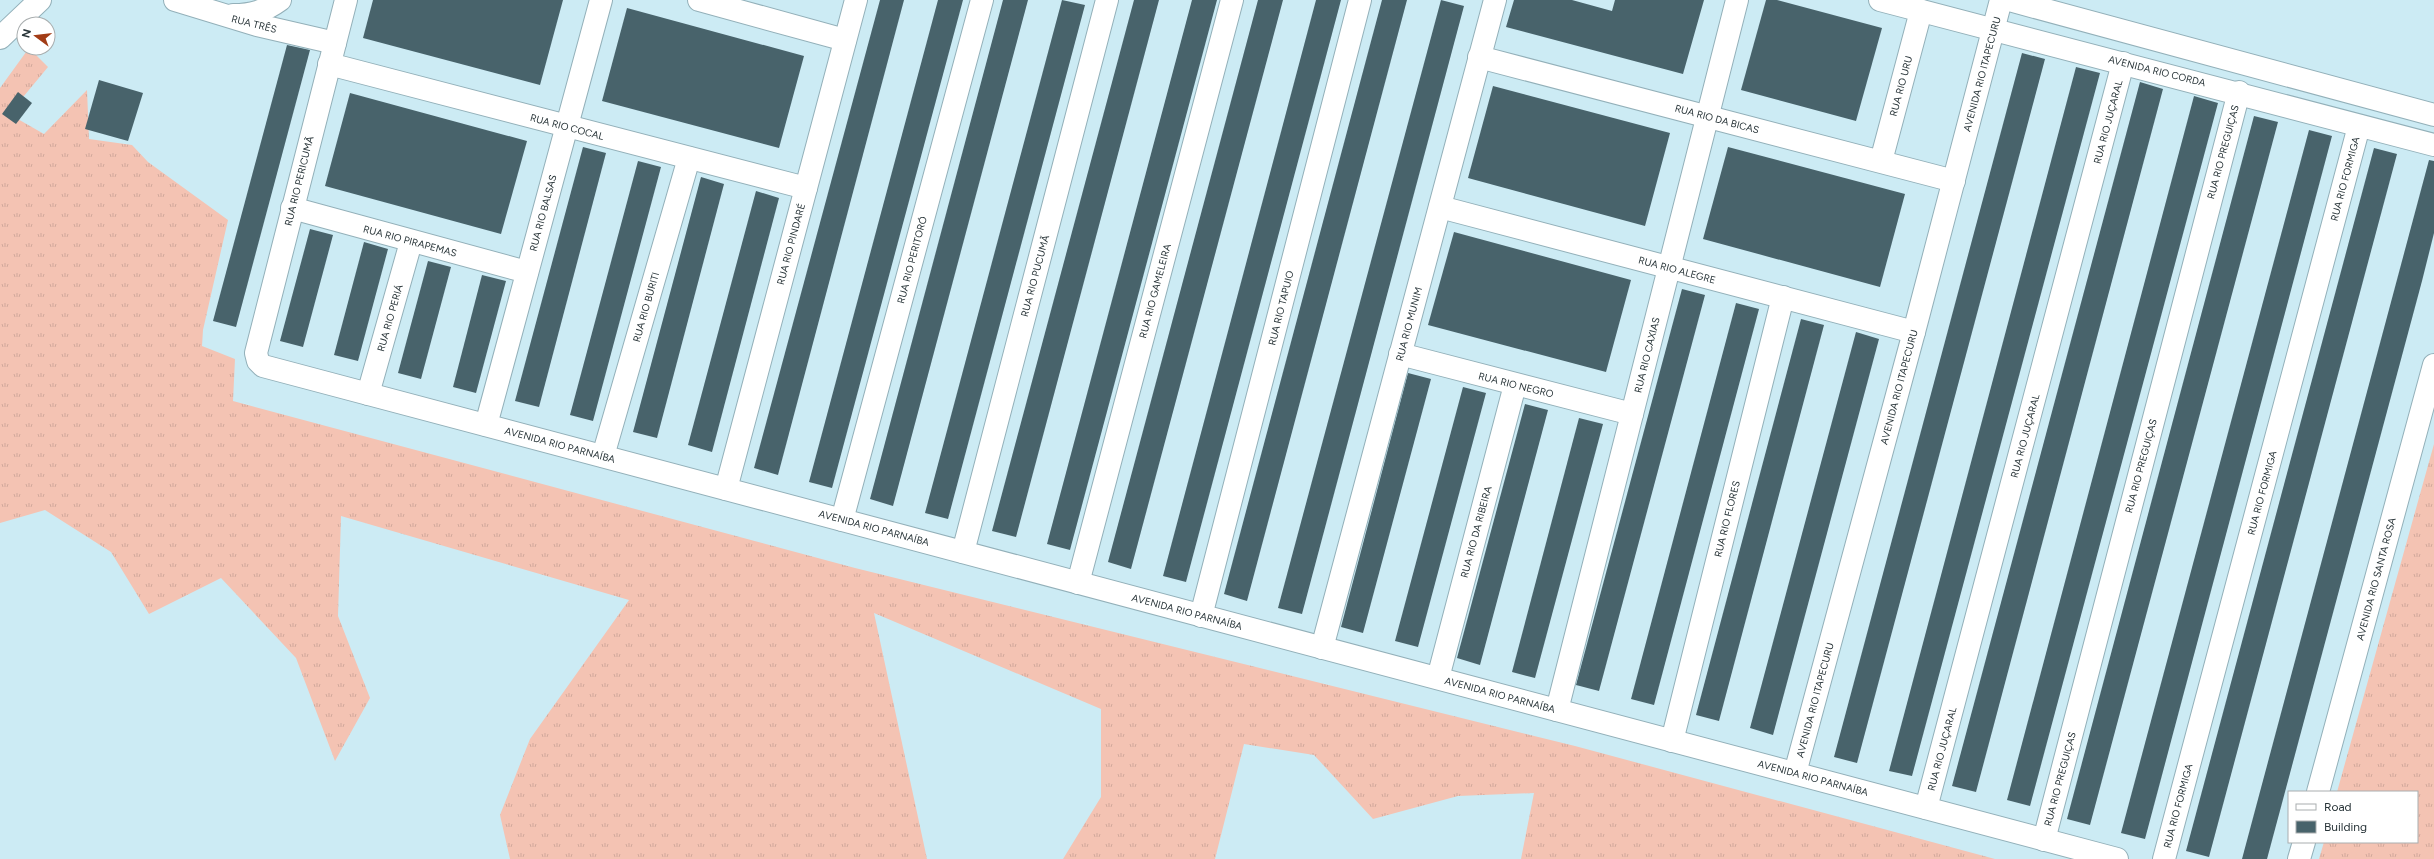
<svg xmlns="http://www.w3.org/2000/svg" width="2434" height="859" viewBox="0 0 2434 859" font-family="Figtree,sans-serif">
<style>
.grass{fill:url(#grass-tufts)}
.building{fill:#48636b}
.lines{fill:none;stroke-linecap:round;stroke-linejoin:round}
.minor-casing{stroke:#93b0b9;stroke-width:24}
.minor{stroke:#fff;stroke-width:22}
.labels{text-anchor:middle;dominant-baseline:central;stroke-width:4;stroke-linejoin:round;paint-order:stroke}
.street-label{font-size:10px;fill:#283438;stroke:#fff}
</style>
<defs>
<pattern id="grass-tufts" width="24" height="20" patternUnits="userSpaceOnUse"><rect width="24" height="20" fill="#f4c3b3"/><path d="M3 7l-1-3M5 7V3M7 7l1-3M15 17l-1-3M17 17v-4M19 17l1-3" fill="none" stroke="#d1a89b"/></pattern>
</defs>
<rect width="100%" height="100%" fill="#ccebf4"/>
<!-- grass -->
<g class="grass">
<polygon points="29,48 48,67 9,114 44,134 87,90 89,139 132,145 148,162 228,220 203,330 202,346 235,359 233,401 855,568 1575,746 1995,859 1521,859 1534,793 1458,796 1373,819 1314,755 1244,744 1215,859 1063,859 1101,797 1101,709 874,613 927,859 510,859 500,815 530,739 629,600 341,516 338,616 370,698 335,761 296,658 221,578 149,614 111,552 45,510 0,523 0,88"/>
<polygon points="2434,444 2434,859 2319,859 2324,842 2417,842 2417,792 2337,792"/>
</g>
<!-- building -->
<g class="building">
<polygon points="373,0 563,0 540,85 363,38"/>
<polygon points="880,0 904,0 778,475 754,468"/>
<polygon points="938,0 963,0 832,488 809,482"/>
<polygon points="1003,0 1028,0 893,506 870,499"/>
<polygon points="1062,0 1085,5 948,519 925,513"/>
<polygon points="1134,0 1159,0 1016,537 992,531"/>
<polygon points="1192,0 1217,0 1070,550 1047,544"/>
<polygon points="1258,0 1283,0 1131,569 1108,562"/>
<polygon points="1316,0 1341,0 1186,582 1163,576"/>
<polygon points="1382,0 1407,0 1247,601 1224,594"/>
<polygon points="1441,0 1464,6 1302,614 1278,608"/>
<polygon points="1514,0 1572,0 1612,11 1615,0 1704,0 1683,74 1506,27"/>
<polygon points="1766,0 1777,0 1882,28 1856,121 1741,90"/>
<polygon points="627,8 804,56 779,148 602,101"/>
<polygon points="287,45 310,50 236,327 213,321"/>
<polygon points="2022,53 2045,59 1857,763 1834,757"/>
<polygon points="2076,67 2100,73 1912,776 1889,771"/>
<polygon points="99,80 143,93 128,141 85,129"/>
<polygon points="2140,82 2163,89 1976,792 1952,786"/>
<polygon points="1493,86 1670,133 1645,226 1468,178"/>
<polygon points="18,92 32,103 16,124 2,114"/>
<polygon points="350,93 527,141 501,234 325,186"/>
<polygon points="2194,96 2218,103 2030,806 2007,800"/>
<polygon points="2254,116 2278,122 2090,825 2067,819"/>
<polygon points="2309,130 2332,136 2145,839 2121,833"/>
<polygon points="583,147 606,153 539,407 515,401"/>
<polygon points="1728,147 1905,194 1880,287 1703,239"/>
<polygon points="2374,148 2397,154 2209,857 2186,851"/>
<polygon points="2429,160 2434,161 2434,233 2422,281 2267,859 2242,859"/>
<polygon points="638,161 661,167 593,421 570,415"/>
<polygon points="701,177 724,184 657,438 633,432"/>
<polygon points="756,191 779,198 712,452 688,445"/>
<polygon points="310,229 333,235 303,347 280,341"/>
<polygon points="1454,232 1631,280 1606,372 1428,325"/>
<polygon points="364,242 388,249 358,361 334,355"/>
<polygon points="428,261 451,267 421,379 398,373"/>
<polygon points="482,275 506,281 476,393 453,387"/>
<polygon points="1682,289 1705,295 1599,691 1576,685"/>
<polygon points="1736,303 1759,309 1654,705 1631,699"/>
<polygon points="1801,319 1824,325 1719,721 1696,715"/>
<polygon points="1856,332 1879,339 1773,735 1750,728"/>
<polygon points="1408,373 1431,379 1363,633 1341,627"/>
<polygon points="1463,387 1486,393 1418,647 1395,641"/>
<polygon points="1525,404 1548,410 1480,665 1457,658"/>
<polygon points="1579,418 1603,424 1535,678 1512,672"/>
</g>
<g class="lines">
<!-- minor casing -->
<g class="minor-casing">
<g id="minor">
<polyline points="175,0 257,25 335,43"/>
<polyline points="346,0 256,353 258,361 263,366 2117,859"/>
<polyline points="699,0 845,40"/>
<polyline points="1880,0 2434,145"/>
<polyline points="2009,0 2434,115"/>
<path d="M233 15C252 15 265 11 280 0"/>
<polyline points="0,38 40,0"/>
<polyline points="1479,57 1954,181"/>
<polyline points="329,64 806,188"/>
<polyline points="1881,161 1921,11"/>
<polyline points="1440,207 1914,332"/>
<polyline points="292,208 527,272"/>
<polyline points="1400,354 1632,414"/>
<polyline points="368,394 411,242"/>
<polyline points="486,425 601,0"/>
<polyline points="603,456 689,158"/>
<polyline points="726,489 856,0"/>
<polyline points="842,520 982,0"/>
<polyline points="963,552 1107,0"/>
<polyline points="1078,583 1232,0"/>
<polyline points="1201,616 1360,0"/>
<polyline points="1322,648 1495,0"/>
<polyline points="1438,678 1515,385"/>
<polyline points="1557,710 1737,0"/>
<polyline points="1672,741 1783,297"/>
<polyline points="1795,773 1914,332 2001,0"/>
<polyline points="2318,792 2434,365"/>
<polyline points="1926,808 2123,63"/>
<polyline points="2044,840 2239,92"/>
<polyline points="2164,859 2359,126"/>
<polyline points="2299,859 2304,842"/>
</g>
</g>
<!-- minor -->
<use href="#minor" class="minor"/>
</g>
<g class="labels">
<!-- street labels -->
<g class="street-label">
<text transform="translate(254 24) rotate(14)">RUA TRÊS</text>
<text transform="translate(2157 71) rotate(14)">AVENIDA RIO CORDA</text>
<text transform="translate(1982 74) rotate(-75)">AVENIDA RIO ITAPECURU</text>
<text transform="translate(1901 86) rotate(-75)">RUA RIO URU</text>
<text transform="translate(1717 119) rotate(15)">RUA RIO DA BICAS</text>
<text transform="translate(2108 122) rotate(-75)">RUA RIO JUÇARAL</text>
<text transform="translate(567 127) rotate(15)">RUA RIO COCAL</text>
<text transform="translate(2223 152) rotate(-75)">RUA RIO PREGUIÇAS</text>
<text transform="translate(2345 179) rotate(-75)">RUA RIO FORMIGA</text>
<text transform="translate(299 181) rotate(-76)">RUA RIO PERICUMÃ</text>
<text transform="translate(543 213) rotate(-75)">RUA RIO BALSAS</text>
<text transform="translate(410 241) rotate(15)">RUA RIO PIRAPEMAS</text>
<text transform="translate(791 244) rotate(-75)">RUA RIO PINDARÉ</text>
<text transform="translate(912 260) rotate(-75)">RUA RIO PERITORÓ</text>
<text transform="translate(1677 270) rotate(15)">RUA RIO ALEGRE</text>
<text transform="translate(1035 276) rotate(-75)">RUA RIO PUCUMÃ</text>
<text transform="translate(1155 291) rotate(-75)">RUA RIO GAMELEIRA</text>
<text transform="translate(646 307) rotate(-74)">RUA RIO BURITI</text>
<text transform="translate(1281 308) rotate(-76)">RUA RIO TAPUIO</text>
<text transform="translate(390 318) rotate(-74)">RUA RIO PERIÁ</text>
<text transform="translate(1409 324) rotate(-75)">RUA RIO MUNIM</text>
<text transform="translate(1647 355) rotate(-76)">RUA RIO CAXIAS</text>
<text transform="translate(1516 385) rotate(14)">RUA RIO NEGRO</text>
<text transform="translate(1899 387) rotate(-75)">AVENIDA RIO ITAPECURU</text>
<text transform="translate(2025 436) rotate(-75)">RUA RIO JUÇARAL</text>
<text transform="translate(560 445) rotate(15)">AVENIDA RIO PARNAÍBA</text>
<text transform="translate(2141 466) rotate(-75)">RUA RIO PREGUIÇAS</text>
<text transform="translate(2262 493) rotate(-75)">RUA RIO FORMIGA</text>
<text transform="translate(1727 519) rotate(-76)">RUA RIO FLORES</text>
<text transform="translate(874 528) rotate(15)">AVENIDA RIO PARNAÍBA</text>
<text transform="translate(1476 532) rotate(-75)">RUA RIO DA RIBEIRA</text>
<text transform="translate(2376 579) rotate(-75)">AVENIDA RIO SANTA ROSA</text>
<text transform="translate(1187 612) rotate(15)">AVENIDA RIO PARNAÍBA</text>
<text transform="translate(1500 695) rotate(15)">AVENIDA RIO PARNAÍBA</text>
<text transform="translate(1815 700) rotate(-75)">AVENIDA RIO ITAPECURU</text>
<text transform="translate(1942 749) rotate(-75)">RUA RIO JUÇARAL</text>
<text transform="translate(1813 778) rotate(15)">AVENIDA RIO PARNAÍBA</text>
<text transform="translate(2060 779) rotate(-75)">RUA RIO PREGUIÇAS</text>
<text transform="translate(2178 806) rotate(-75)">RUA RIO FORMIGA</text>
</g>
</g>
<!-- legend -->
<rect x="2288" y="791" width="130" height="52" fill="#ffffff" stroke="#a9aeaf"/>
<rect x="2296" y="804" width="20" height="6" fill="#ffffff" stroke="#a9aeaf"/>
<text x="2324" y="811" font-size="12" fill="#283438">Road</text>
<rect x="2296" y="821" width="20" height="12" fill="#48636b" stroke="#a9aeaf"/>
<text x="2324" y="831" font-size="12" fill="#283438">Building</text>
<!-- north arrow -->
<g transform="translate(36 36) rotate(285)"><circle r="19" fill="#ffffff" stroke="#a9aeaf"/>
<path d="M0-3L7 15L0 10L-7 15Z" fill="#a23c16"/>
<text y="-6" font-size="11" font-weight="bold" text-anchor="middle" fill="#283438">N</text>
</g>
</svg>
